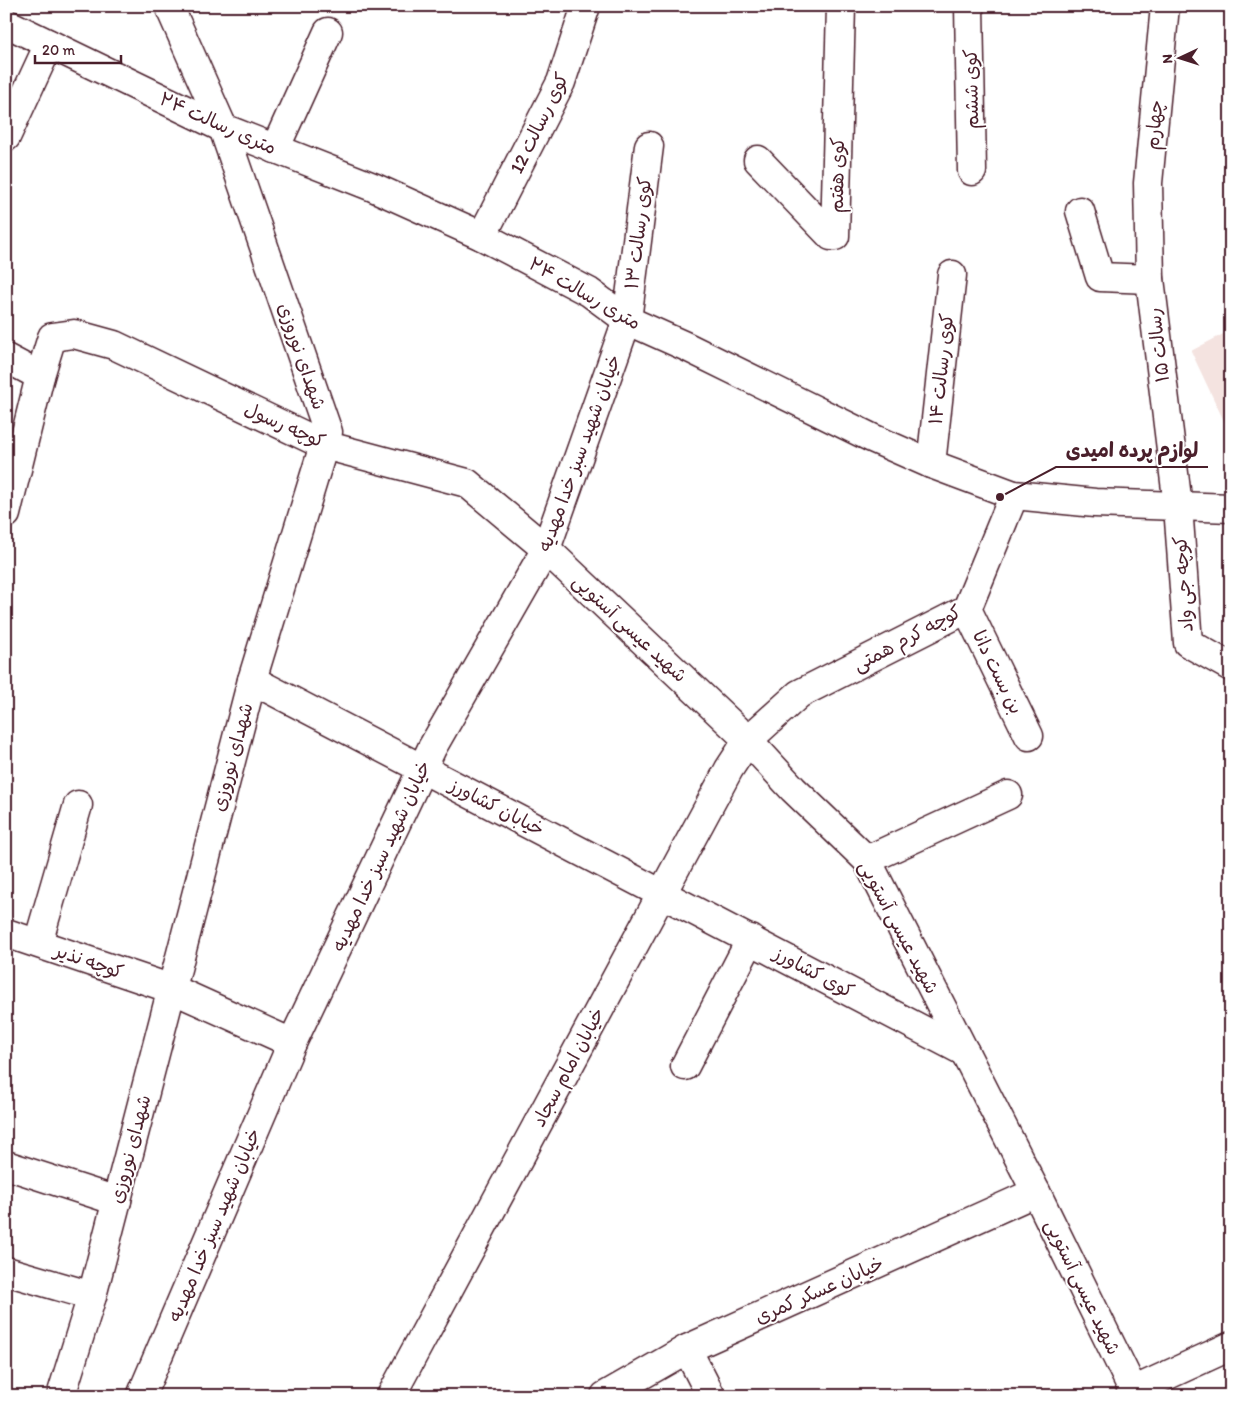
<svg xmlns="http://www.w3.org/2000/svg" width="1237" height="1402" viewBox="0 0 1237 1402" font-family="Itim,'Playpen Sans Arabic',sans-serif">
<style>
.built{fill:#f4e3e0}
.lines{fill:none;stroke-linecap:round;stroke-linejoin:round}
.minor-casing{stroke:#4a1f2b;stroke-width:31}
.tertiary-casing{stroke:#4a1f2b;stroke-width:31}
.secondary-casing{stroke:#4a1f2b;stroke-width:31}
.minor{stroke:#fff;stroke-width:28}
.tertiary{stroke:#fff;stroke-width:28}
.secondary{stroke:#fff;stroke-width:28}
.labels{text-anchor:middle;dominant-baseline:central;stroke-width:4;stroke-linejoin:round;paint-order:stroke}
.street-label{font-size:19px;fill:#4a1f2b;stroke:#fff}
.leader{fill:none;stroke:#4a1f2b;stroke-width:2}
.callout-dot{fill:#4a1f2b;stroke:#fff;stroke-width:2}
.callout-label{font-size:20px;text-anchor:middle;font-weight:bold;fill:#4a1f2b;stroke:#fff;stroke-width:4;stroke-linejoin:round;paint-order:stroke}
</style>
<rect width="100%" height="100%" fill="#fff"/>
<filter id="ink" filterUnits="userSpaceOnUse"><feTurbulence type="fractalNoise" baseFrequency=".02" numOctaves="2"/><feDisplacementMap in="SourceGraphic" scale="10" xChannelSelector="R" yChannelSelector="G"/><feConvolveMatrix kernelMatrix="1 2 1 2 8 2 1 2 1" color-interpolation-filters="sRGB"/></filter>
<g filter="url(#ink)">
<!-- built -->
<polygon class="built" points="1231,330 1231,436 1191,351"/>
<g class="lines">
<!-- minor casing -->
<g class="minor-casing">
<g id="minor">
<polyline points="969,6 972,171"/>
<polyline points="1165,6 1148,183 1150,279 1178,506 1188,643 1231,667"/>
<polyline points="6,137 49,44"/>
<polyline points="275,149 328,32"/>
<polyline points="758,160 831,236 835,236 841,6"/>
<polyline points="1080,211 1100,277 1150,279"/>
<polyline points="482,236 561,82 586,6"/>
<polyline points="6,358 40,376"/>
<polyline points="931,464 952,275"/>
<polyline points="6,514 40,376 52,337 74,334 114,345 324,445 467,483 546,549 748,740 793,789 867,860 1036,1192 1136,1396"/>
<polyline points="967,609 1029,736"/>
<polyline points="252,680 965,1052"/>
<polyline points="867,860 1008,795"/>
<polyline points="6,933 172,989 292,1043"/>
<polyline points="38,943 78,805"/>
<polyline points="685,1066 751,939"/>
<polyline points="6,1165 117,1201"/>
<polyline points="6,1271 92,1296"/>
<polyline points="687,1349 711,1396"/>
<polyline points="141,1396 292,1043 432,748 546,549 627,320 649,146"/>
<polyline points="391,1396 729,769 748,740 799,694 967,609 1014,495"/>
<polyline points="605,1396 687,1349 1036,1192"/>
<polyline points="1130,1396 1133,1391 1231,1346"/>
</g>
</g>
<!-- tertiary casing -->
<g class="tertiary-casing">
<polyline id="tertiary" points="61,1396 92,1296 252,680 328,432 223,128 169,6"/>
</g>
<!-- secondary casing -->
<g class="secondary-casing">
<polyline id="secondary" points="6,23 223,128 373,187 482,236 589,292 627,320 685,346 872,438 931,464 1014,495 1095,503 1231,508"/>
</g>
<!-- minor -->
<use href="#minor" class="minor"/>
<!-- tertiary -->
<use href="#tertiary" class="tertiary"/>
<!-- secondary -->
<use href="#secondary" class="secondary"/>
</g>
</g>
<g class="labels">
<!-- street labels -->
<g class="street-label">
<text transform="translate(971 89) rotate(-91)">کوی ششم</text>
<text transform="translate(218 123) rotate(24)">۲۴ متری رسالت</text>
<text transform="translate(539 123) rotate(-64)">کوی رسالت 12</text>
<text transform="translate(1154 125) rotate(-85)">چهارم</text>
<text transform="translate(837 175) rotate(-89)">کوی هفتم</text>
<text transform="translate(638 233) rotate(-83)">کوی رسالت ۱۳</text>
<text transform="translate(585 293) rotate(30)">۲۴ متری رسالت</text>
<text transform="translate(1158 345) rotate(-97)">رسالت ۱۵</text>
<text transform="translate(302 356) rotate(71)">شهدای نوروزی</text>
<text transform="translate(941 369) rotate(-84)">کوی رسالت ۱۴</text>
<text transform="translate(285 425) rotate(24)">کوچه رسول</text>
<text transform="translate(579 453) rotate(-70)">خیابان شهید سبز خدا مهدیه</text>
<text transform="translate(1183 584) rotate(-94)">کوچه جی واد</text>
<text transform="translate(630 628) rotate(43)">شهید عیسی آستویی</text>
<text transform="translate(907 638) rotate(-28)">کوچه کرم همتی</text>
<text transform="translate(998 672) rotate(64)">بن بست دانا</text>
<text transform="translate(232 757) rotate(-75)">شهدای نوروزی</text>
<text transform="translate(497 807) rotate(27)">خیابان کشاورز</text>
<text transform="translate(381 856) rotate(-65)">خیابان شهید سبز خدا مهدیه</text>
<text transform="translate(899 927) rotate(62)">شهید عیسی آستویی</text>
<text transform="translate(89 961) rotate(19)">کوچه نذیر</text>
<text transform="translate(814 972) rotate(28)">کوی کشاورز</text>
<text transform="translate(568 1067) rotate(-62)">خیابان امام سجاد</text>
<text transform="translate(130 1149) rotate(-75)">شهدای نوروزی</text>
<text transform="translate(214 1225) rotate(-67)">خیابان شهید سبز خدا مهدیه</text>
<text transform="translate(1083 1287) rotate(64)">شهید عیسی آستویی</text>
<text transform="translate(819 1290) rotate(-24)">خیابان عسکر کمری</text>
</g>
</g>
<!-- callouts -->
<path class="leader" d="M1000 497L1056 467H1208"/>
<circle class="callout-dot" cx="1000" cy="497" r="5"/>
<g class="callout-label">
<text x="1132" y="457">لوازم پرده امیدی</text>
</g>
<!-- margin -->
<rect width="1237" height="1402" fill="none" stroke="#fff" stroke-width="25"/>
<rect x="12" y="12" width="1212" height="1377" fill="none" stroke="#4a1f2b" stroke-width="2" filter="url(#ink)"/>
<!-- north arrow -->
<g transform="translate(1180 58) rotate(266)" stroke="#ffffff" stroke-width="4" paint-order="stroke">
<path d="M0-4L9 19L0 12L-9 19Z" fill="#4a1f2b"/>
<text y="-8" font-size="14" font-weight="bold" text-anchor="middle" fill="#4a1f2b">N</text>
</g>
<!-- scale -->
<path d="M35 55v8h86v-8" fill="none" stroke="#4a1f2b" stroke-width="2.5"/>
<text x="42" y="55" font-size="15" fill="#4a1f2b" stroke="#ffffff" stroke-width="4" paint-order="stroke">20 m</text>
</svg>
